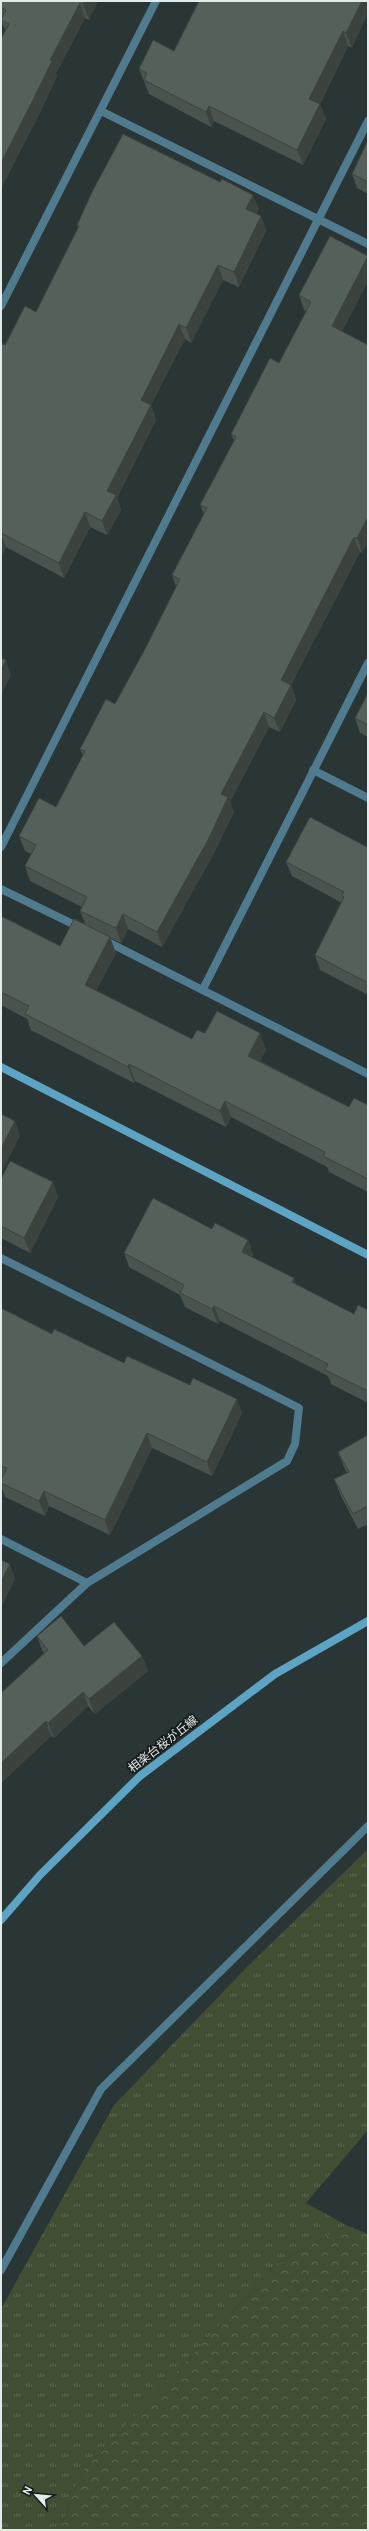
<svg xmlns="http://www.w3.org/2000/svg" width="369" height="2531" viewBox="0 0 369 2531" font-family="Roboto,'Noto Sans JP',sans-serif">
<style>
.grass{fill:url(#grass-tufts)}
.forest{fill:url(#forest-crowns)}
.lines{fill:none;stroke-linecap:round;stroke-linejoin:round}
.street{stroke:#507b8f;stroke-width:8}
.secondary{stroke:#5da3c3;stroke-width:8}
.wall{fill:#4a534d}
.shaded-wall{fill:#3c433f}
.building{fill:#56605a;stroke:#3c433f}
.labels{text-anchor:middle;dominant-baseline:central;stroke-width:3.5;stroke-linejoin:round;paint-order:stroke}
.street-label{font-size:12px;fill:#e3eaea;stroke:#161b1b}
</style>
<defs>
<pattern id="grass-tufts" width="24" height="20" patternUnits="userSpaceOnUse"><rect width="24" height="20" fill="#414e33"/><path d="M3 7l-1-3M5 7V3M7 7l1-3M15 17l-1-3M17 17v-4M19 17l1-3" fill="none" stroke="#5c6851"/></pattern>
<pattern id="forest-crowns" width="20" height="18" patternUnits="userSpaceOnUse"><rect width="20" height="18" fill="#414e33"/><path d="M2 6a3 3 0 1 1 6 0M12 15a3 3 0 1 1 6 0" fill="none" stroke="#5c6851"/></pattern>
</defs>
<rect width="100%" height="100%" fill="#2a3535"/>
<!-- grass -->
<polygon class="grass" points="368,1849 368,2130 306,2203 346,2225 278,2263 81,2473 62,2524 62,2530 1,2530 1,2309 114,2105 246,1968"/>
<!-- forest -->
<polygon class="forest" points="346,2225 368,2234 368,2530 62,2530 62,2524 81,2473 278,2263"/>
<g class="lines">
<!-- street -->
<g class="street">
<polyline points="101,111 368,244"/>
<polyline points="1,306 156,1"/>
<polyline points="313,770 368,798"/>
<polyline points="1,847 368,121"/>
<polyline points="1,889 81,928"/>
<polyline points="104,940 368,1074"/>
<polyline points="203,989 368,663"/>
<polyline points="1,1258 299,1408 295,1444 287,1461 87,1583 1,1663"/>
<polyline points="1,1539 87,1583"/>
<polyline points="1,2270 101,2089 368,1826"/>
</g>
<!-- secondary -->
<g class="secondary">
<polyline points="1,1067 368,1255"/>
<polyline points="1,1920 40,1875 140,1776 275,1674 368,1621"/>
</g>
</g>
<!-- wall -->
<g class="wall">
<polygon points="1,1 98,1 89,20 85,18 56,73 57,76 38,117 1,20 2,19 1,19"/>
<polygon points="368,1 352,48 348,46 320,104 326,119 303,165 214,121 211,127 149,94 139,69 174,51"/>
<polygon points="368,140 368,194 357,188 352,174"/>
<polygon points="259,209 256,214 261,216 266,231 239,287 223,280 191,343 185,339 151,405 156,420 117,498 121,510 107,535 90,527 64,578 6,547 1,557 1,343 5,345 36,312 78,228 77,225"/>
<polygon points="330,236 342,332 362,553 360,552 291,685 296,700 280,732 269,727 230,802 234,812 214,853 162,947 128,929 121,943 110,938 116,953 96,990 192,1039 205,1033 266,1050 260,1061 349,1107 368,1105 368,1192 329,1172 327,1167 231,1117 226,1127 135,1081 134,1083 31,1030 27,1019 1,1005 1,916 60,946 85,924 80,911 82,907 30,881 25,866 31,854 25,851 19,836 56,807 83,755 80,749 115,704 145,649 176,587 172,575 204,514 200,505 234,441 231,434 279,363 306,311 304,310 299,295"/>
<polygon points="368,693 368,737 360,733 355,718"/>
<polygon points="368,844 368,995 320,970 315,955 342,903 292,876 286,862 367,847"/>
<polygon points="1,1179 58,1197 30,1253 1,1238"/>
<polygon points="212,1229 248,1240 253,1255 252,1257 294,1278 296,1285 354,1314 368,1310 368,1403 331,1384 328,1376 220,1321 218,1324 185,1307 180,1295 129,1267 124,1253"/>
<polygon points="1,1308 52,1334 124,1363 242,1413 212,1476 152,1448 110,1535 49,1506 45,1516 5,1497 1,1485 1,1480 2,1478 1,1478"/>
<polygon points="368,1435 368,1524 358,1529 340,1494 334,1479 347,1473 344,1467 338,1452"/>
<polygon points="37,1636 84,1646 142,1656 148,1671 95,1714 88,1706 54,1738 51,1736 1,1783 1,1693 44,1653 42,1650"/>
</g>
<!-- shaded-wall -->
<g class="shaded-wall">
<polygon points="85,1 98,1 89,20 83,4"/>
<polygon points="362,1 368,1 368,14 352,48 346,33"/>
<polygon points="80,3 85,18 56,73 57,76 38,117 1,189 1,163 50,60"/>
<polygon points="343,31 348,46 315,113 309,99"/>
<polygon points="320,104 326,119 303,165 297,150"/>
<polygon points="209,106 214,121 211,127 206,112"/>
<polygon points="253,195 259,209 252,223 246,209"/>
<polygon points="261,216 266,231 239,287 234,272"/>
<polygon points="368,257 368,282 337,341 332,326"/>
<polygon points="218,265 223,280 191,343 186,328"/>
<polygon points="179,324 185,339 151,405 156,420 117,498 121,510 107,535 102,521 107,491 141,400"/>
<polygon points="85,512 90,527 64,578 59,563"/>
<polygon points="368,517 368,542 362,553 357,538"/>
<polygon points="1,534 6,547 1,557"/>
<polygon points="354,537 360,552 291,685 296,700 280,732 274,718 281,680"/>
<polygon points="6,660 11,675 1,695 1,670"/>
<polygon points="264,712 269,727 230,802 234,812 214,853 162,947 157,932 221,794"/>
<polygon points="123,914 128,929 121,943 116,928"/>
<polygon points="110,937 116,953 91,1001 85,985"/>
<polygon points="260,1033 266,1050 254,1072 248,1056"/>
<polygon points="129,1064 135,1081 134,1083 128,1067"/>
<polygon points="225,1101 231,1117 226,1127 220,1111"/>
<polygon points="15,1121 20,1136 1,1174 1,1149"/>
<polygon points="53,1182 58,1197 30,1253 24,1238"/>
<polygon points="248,1240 253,1255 247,1267 242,1252"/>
<polygon points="294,1278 299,1293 292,1282"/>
<polygon points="214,1306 220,1321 218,1324 212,1309"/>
<polygon points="237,1399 242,1413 212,1476 207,1462"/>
<polygon points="147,1433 152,1448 110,1535 105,1520"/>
<polygon points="44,1491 49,1506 45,1516 39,1501"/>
<polygon points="10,1564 15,1579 1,1608 1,1582"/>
<polygon points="142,1656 148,1671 95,1714 89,1699"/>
<polygon points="83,1692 88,1706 54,1738 48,1723"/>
<polygon points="46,1721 51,1736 1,1783 1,1763"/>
</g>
<!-- building -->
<g class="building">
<polygon points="1,1 85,1 83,4 80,3 50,60 52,61 32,102 1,163 1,39 9,24 1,20 6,10 1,7"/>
<polygon points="199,1 362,1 346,33 343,31 309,99 320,104 297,150 209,106 206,112 144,80 147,73 139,69 153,40 174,51"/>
<polygon points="123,134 220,182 222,179 253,195 246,209 261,216 234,272 218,265 186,328 179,324 141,400 151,405 107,491 116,495 102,521 85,512 59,563 1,533 1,343 5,345 25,306 36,312 79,226 77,225 92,192"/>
<polygon points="368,140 368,182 352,174"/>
<polygon points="330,236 368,256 332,326 368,345 368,517 357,538 354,537 281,680 291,685 274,718 264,712 221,794 228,797 209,838 157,932 123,914 116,928 80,911 87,897 25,866 36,845 19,836 39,798 56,807 85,751 80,749 106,699 115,704 145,649 180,579 172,575 207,508 200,505 236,437 231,434 270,358 279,363 311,302 299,295"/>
<polygon points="1,658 6,660 1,670"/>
<polygon points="368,693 368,725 355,718"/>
<polygon points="310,817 367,847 368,844 368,983 315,955 344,897 342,895 344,892 286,862"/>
<polygon points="1,916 60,946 74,919 110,937 85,985 192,1039 197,1030 205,1033 217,1011 260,1033 248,1056 349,1107 354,1098 368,1105 368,1179 323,1156 325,1152 225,1101 220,1111 129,1064 128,1067 25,1014 29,1006 1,992"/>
<polygon points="1,1114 15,1121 1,1149"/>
<polygon points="10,1161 53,1182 24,1238 1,1226 1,1179"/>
<polygon points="153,1198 212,1229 215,1223 248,1240 242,1252 294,1278 292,1282 354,1314 358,1305 368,1310 368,1391 325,1370 328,1364 214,1306 212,1309 180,1293 184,1285 124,1253"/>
<polygon points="1,1308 52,1334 54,1329 124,1363 127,1356 190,1385 193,1378 237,1399 207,1462 147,1433 105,1520 44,1491 39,1501 1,1483 1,1480 7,1468 1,1466"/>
<polygon points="368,1435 368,1506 353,1514 334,1479 349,1472 338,1452"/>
<polygon points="1,1560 10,1564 1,1582"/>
<polygon points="61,1616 84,1646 114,1622 142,1656 89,1699 83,1692 48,1723 46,1721 1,1763 1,1693 48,1650 37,1636"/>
</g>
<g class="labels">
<!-- street labels -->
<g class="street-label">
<text transform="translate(163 1744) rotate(-38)">相楽台桜が丘線</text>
</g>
</g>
<!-- border -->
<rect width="369" height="2531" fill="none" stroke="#e3eaea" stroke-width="4"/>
<!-- north arrow -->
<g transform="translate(36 2495) rotate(297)" stroke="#161b1b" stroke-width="3" paint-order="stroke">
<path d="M0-3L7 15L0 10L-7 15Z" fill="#e3eaea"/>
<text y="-6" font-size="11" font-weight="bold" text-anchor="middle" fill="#e3eaea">N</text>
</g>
</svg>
